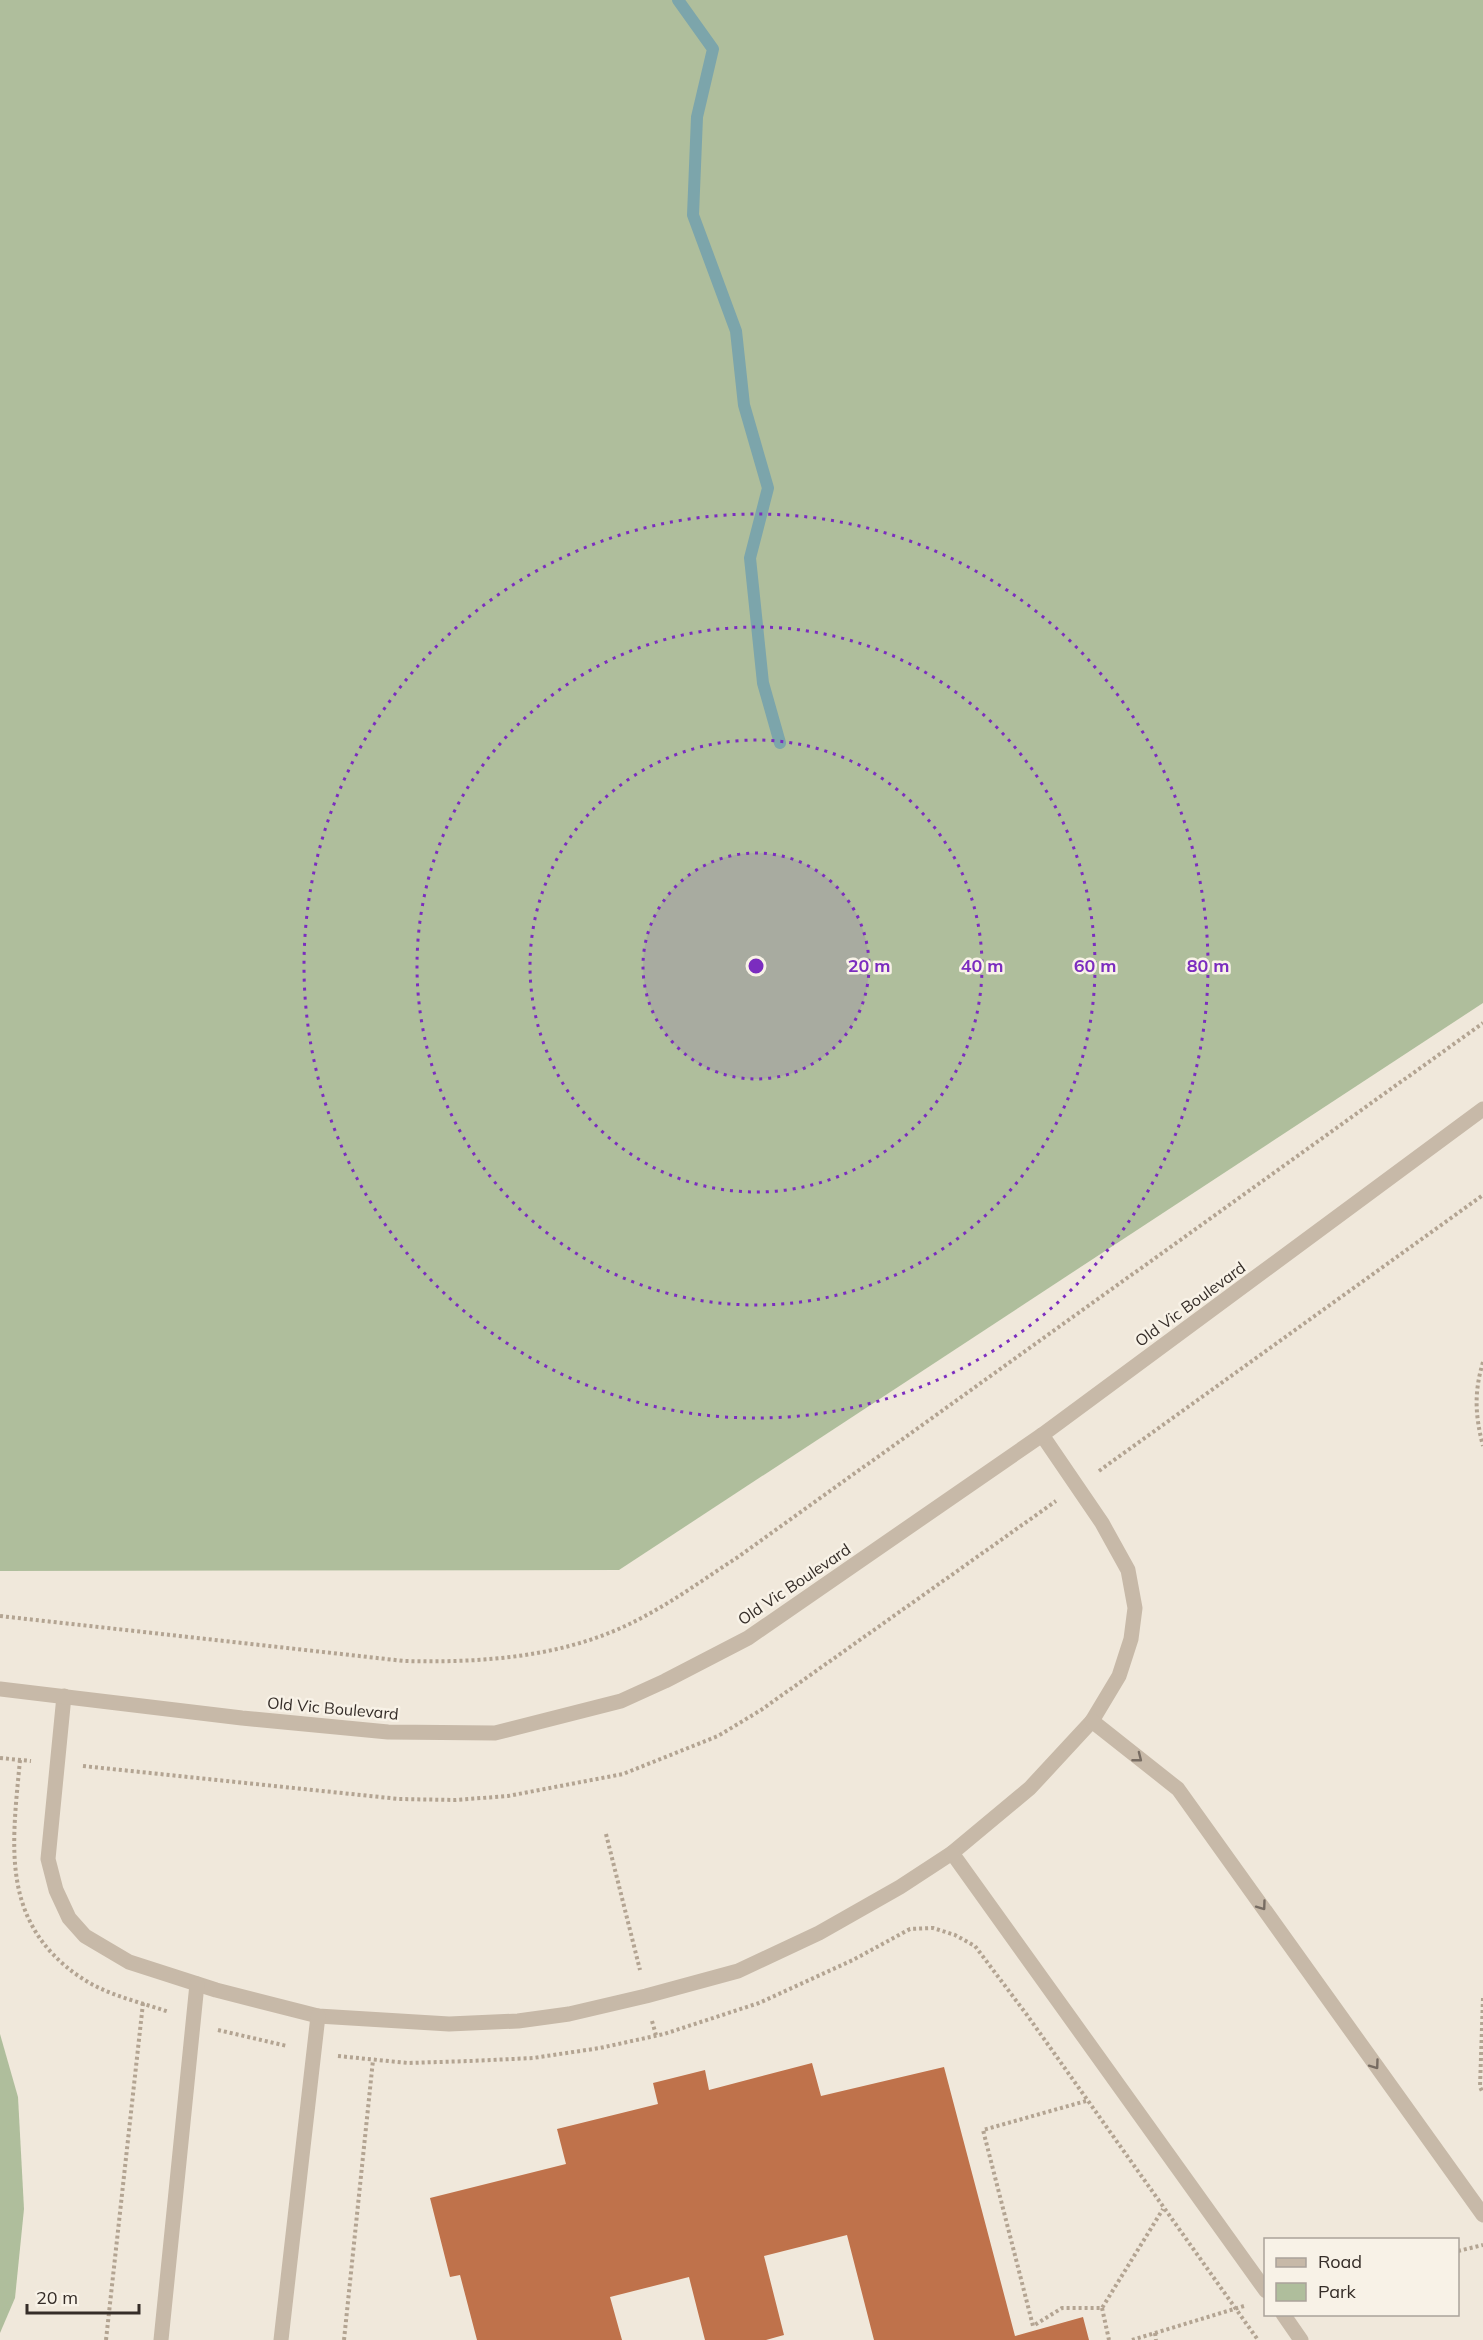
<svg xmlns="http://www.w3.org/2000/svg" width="1483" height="2340" viewBox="0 0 1483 2340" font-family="Mulish,sans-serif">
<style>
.green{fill:#afbe9c}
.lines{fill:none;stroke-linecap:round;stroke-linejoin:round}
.stream{stroke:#7ca5ab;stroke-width:12}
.building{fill:#bf724b}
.path{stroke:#b3a492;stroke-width:4;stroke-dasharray:3 3;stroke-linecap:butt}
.lane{stroke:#c7b9a8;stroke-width:15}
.street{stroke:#c7b9a8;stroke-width:15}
.oneway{stroke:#776c62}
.ring{fill:none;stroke:#7b2cbf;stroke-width:3;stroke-dasharray:3 6}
.labels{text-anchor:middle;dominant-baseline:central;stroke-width:5;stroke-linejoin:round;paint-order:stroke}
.street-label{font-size:16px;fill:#352d28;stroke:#f8f2e7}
.centre{fill:#7b2cbf;stroke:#f8f2e7;stroke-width:3}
.ring-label{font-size:18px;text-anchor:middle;font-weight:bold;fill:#7b2cbf;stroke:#f8f2e7;stroke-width:5;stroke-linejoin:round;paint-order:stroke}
</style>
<rect width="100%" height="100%" fill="#f0e8db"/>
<!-- green -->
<g class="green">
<polygon points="0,0 1483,0 1483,1003 619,1570 0,1571"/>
<polygon points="0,2034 18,2097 24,2209 15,2298 0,2333"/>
</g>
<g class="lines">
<!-- stream -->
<polyline class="stream" points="678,0 713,49 697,117 693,215 736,331 744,405 768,488 750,558 763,683 780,743"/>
</g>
<!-- building -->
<polygon class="building" points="812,2063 821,2096 944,2067 1015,2336 1083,2317 1089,2340 874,2340 847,2235 764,2256 784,2335 766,2340 705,2340 689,2277 610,2297 622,2340 477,2340 460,2275 450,2277 430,2198 566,2164 557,2129 658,2104 653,2083 705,2070 709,2090"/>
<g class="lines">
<!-- path -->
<g class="path">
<path d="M1483 1362C1474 1392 1475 1415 1483 1446"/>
<polyline points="1099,1471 1483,1195"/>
<path d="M0 1616 404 1661C486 1663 571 1657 645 1616 677 1599 707 1577 738 1557L1483 1023"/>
<polyline points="0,1758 31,1761"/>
<path d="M20 1760C12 1846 0 1922 80 1977 106 1995 140 2002 169 2012"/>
<polyline points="83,1766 399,1799 455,1800 508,1796 623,1774 718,1736 761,1710 1056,1501"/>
<polyline points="606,1834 640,1970"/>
<polyline points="1483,1998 1480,2087 1483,2093"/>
<polyline points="652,2021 656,2035"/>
<polyline points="218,2030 287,2046"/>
<polyline points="338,2056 408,2063 470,2061 533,2058 600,2048 664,2034 759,2003 853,1960 910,1929 933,1928 955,1935 975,1946 1027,2015 1258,2340"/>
<polyline points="1086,2101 983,2130 1033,2326 1062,2308 1102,2308 1163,2209"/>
<polyline points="1458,2251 1483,2245"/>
<polyline points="1102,2308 1109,2340"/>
<polyline points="1155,2333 1156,2340"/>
<polyline points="106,2340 143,2003"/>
<polyline points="344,2340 373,2060"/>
<polyline points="1132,2340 1244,2306"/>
</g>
<!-- lane -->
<g class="lane">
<polyline points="64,1696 48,1859 56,1890 69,1918 85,1936 129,1962 216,1990 318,2016 449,2024 518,2021 569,2014 646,1996 738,1971 819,1933 900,1887 952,1853 1030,1788 1092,1721 1119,1676 1131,1639 1135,1608 1128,1570 1102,1523 1042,1435"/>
<polyline points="1092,1721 1178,1789 1483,2215"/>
<polyline points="952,1853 1266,2291"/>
<polyline points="1283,2314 1301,2340"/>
<polyline points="161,2340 197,1984"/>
<polyline points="281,2340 318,2016"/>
</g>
<!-- street -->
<polyline class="street" points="0,1689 242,1718 388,1732 495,1733 621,1701 665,1681 748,1638 1042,1435 1483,1109"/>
</g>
<!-- one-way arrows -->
<defs><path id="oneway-chevron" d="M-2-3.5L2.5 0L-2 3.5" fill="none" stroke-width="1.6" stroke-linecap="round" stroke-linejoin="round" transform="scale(1.5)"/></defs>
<g class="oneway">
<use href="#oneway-chevron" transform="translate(1138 1758) rotate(38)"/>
<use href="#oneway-chevron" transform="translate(1262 1906) rotate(54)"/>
<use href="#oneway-chevron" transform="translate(1375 2065) rotate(54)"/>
</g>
<!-- distance rings -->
<circle cx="756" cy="966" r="113" fill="#7b2cbf" fill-opacity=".12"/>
<g class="ring">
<circle cx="756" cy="966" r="113"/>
<circle cx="756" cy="966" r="226"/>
<circle cx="756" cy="966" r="339"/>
<circle cx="756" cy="966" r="452"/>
</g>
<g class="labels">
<!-- street labels -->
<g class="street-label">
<text transform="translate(1190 1304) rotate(-36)">Old Vic Boulevard</text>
<text transform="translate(794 1584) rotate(-34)">Old Vic Boulevard</text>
<text transform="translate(333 1708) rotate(5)">Old Vic Boulevard</text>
</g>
</g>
<circle cx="756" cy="966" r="9" class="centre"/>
<g class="ring-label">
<text x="869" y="972">20 m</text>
<text x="982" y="972">40 m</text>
<text x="1095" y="972">60 m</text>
<text x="1208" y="972">80 m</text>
</g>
<!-- legend -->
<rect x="1264" y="2238" width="195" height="78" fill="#f8f2e7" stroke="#aaa39b" stroke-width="1.5"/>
<rect x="1276" y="2258" width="30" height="9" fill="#c7b9a8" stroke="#aaa39b" stroke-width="1.5"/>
<text x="1318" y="2268" font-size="18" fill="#352d28">Road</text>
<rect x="1276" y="2283" width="30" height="18" fill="#afbe9c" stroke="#aaa39b" stroke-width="1.5"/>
<text x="1318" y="2298" font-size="18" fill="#352d28">Park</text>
<!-- scale -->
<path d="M27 2304v9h112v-9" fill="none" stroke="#352d28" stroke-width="3"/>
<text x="36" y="2304" font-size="18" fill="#352d28" stroke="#f8f2e7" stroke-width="4.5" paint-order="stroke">20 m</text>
</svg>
